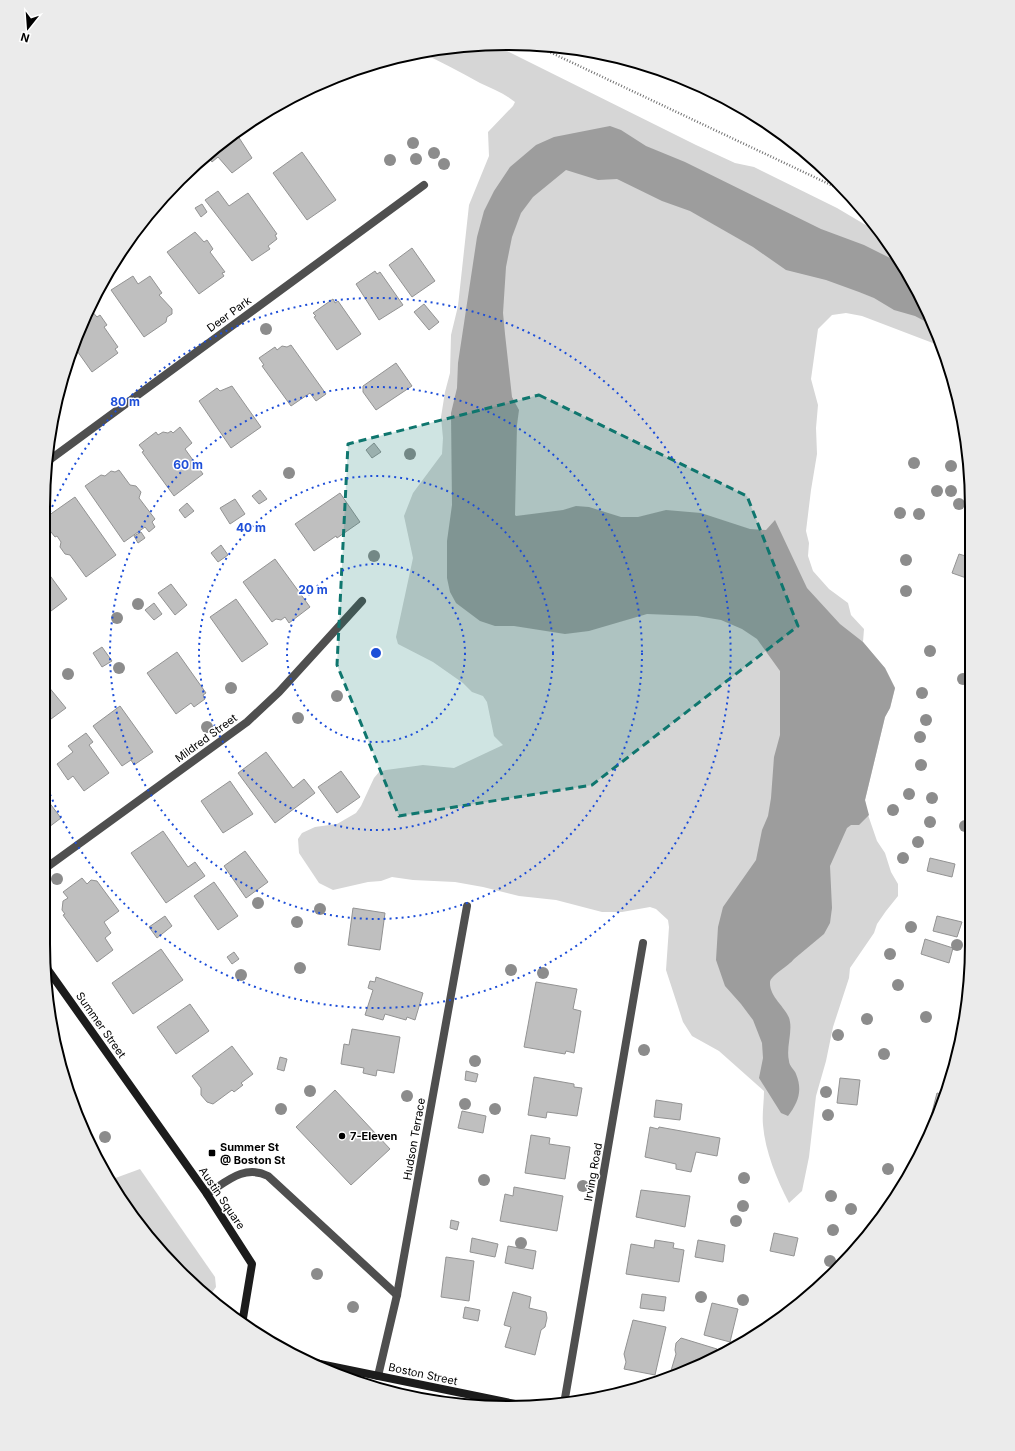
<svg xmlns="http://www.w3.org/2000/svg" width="1015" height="1451" viewBox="0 0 1015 1451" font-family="Inter,sans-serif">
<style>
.green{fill:#d6d6d6}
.water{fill:#9d9d9d}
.building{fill:#bfbfbf;stroke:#939393}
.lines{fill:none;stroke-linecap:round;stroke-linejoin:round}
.path{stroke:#717171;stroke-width:2.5;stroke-dasharray:1 2;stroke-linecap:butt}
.service{stroke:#4f4f4f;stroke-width:8}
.minor{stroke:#4f4f4f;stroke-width:8}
.secondary{stroke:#1c1c1c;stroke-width:8}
.tree{fill:#8c8c8c}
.marked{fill:#0f766e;fill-opacity:0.2;stroke:#0f766e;stroke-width:3;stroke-dasharray:8 5;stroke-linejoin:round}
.ring{fill:none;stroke:#1d4ed8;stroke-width:2;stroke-dasharray:2 4}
.poi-dot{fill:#000;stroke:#fff;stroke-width:1.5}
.labels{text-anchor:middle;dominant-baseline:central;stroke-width:3;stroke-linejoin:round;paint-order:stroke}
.street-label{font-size:11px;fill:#000;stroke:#fff}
.poi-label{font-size:11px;font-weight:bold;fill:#000;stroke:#fff;text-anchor:start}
.rim{fill:none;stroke:#000;stroke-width:2}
.centre{fill:#1d4ed8;stroke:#fff;stroke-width:2}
.ring-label{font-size:12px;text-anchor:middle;font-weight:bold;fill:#1d4ed8;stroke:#fff;stroke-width:3;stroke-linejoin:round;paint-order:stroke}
</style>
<rect width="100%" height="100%" fill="#fff"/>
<!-- green -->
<g class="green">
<path d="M493 44 696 145 735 163 754 167 837 208 864 224 880 231 924 302 938 345 862 316 846 313 832 315 818 329 811 379 818 405 816 428 817 454 811 490 806 531 809 543 808 556 813 571 829 589 848 603 851 615 864 629 863 642 885 668 895 688 890 708 885 717 865 800 866 809 877 841 885 853 891 872 898 884V896L886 911 877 924 874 933 850 968 849 978 833 1027 826 1061 816 1096 809 1157 802 1191 789 1203C777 1180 765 1151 763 1125 762 1114 764 1102 764 1091L719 1051 692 1036 683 1022 666 970 669 927 668 920 656 909 650 907 622 912H602L556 900 519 896 483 887 455 882 413 880 392 877 381 881 368 882 333 890 319 883 299 853 298 839 302 833 315 827 337 824 356 813 361 806 374 778 379 772 386 770 423 765 454 768 503 745 494 736 487 702 483 696 472 692 463 683 433 662 398 644 396 637 413 558 404 516 413 493 442 454 443 438 441 417 445 392 450 373 451 335 458 306 469 205 489 156 488 132 513 106 515 102C504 93 492 89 480 83 460 72 440 61 419 52Z"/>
<polygon points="669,73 685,78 725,99"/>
<polygon points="140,1169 215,1277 216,1287 208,1298 201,1293 121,1201 110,1180"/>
</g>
<!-- water -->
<path class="water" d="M610 126 621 130 646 146 685 162 821 229 864 245 900 263 924 302 932 325 915 316 894 310 874 298 859 292 826 280 786 270 753 247 690 211 662 201 617 179 598 180 566 170 533 197 521 213 512 237 506 267 503 313 505 334 512 397 519 410 517 425 515 515 516 516 563 510 576 506 589 507 621 517H638L666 510 701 513 750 529 766 530 775 520 807 588 840 624 863 642 885 668 895 688 890 708 885 717 865 800 869 815 859 825H851L847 828 830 866 832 908 830 923 824 934 794 959C789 966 771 975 770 982 769 998 789 1009 790 1022 792 1033 786 1049 789 1061 789 1066 795 1070 796 1074 803 1091 798 1103 788 1116L781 1113 759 1078 763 1058 762 1043 753 1020 741 1004 725 986 716 960 718 927 723 907 756 860 762 830 768 816 771 798 774 757 780 735V671L757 639 742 629 721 620 697 616 647 614 589 631 565 634 514 626H495L480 621 456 603 450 592 447 578V541L452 505 451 413 457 388 458 363 477 237 484 211 494 191 510 167 536 145 554 137Z"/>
<!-- building -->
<g class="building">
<polygon points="236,133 252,158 232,173 218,157 212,162 208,156"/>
<polygon points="302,152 336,200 307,220 273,173"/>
<polygon points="218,191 229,206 248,193 277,234 275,235 277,239 268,246 270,249 252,261 205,200"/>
<polygon points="202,204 207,212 201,217 195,208"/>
<polygon points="195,232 204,242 207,240 213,249 210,252 225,272 222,273 224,276 199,294 167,252"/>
<polygon points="412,248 435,281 412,297 389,265"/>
<polygon points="375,271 377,274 380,272 403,305 379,320 356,284"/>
<polygon points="133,276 138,284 150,276 162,293 159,295 172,309 172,314 167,317 166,322 144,337 111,290"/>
<polygon points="333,299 335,303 338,301 361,334 337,350 314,317 316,316 313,313"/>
<polygon points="424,304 439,322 429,330 414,312"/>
<polygon points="89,308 97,317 100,315 107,325 104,327 118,347 115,349 118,353 92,372 75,348"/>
<polygon points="291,345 326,394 316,401 310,393 291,406 262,366 264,365 259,358 275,347 277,350 282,346 287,347"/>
<polygon points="396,363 412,386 376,410 363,392 363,386"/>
<polygon points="232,386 261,427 231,448 199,401 217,388 220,391"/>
<polygon points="180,427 192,443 185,449 203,474 174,496 142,452 144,451 139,445 156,432 158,435 163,432 168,433 171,431 173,433"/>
<polygon points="374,443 381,452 372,458 366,450"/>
<polygon points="119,470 130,485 136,486 141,492 139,498 155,519 152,522 155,527 149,532 145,527 124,542 85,486 101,475 105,476 111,471 115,472"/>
<polygon points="260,490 267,499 259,504 252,496"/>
<polygon points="340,493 360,522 337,538 336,536 314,551 295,524"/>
<polygon points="75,497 116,555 86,577 70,555 65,554 60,547 61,542 57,536 55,537 47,527 50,525 45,518"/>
<polygon points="235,499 245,514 230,524 220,508"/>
<polygon points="187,503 194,511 185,518 179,510"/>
<polygon points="141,532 145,538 138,543 134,536"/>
<polygon points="221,545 228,555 218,562 211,553"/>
<polygon points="959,554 972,558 972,580 952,573"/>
<polygon points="275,559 310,607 289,623 285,617 281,620 276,619 272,622 243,582"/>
<polygon points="43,566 67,599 43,617"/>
<polygon points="171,584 187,605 175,615 158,593"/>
<polygon points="236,599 268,644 242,662 210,617"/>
<polygon points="154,603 162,614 154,620 145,610"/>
<polygon points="102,647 112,661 102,667 93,653"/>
<polygon points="177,652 206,693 203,695 205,699 194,707 191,703 176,714 147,673"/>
<polygon points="43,680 66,708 51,719 43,709"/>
<polygon points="120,706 153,752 134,765 131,760 122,766 93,726"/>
<polygon points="86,733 93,742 89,745 109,773 84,791 73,776 68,780 57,764 73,752 68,746"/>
<polygon points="266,752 293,788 304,779 315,793 275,823 238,773"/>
<polygon points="341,771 360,797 337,813 318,787"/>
<polygon points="230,781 253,814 223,833 201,801"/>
<polygon points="45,797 61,818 49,827 43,819 43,798"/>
<polygon points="163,831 188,867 195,862 205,876 166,903 131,853"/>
<polygon points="245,851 268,882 246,898 224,866"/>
<polygon points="930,858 955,864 952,877 927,871"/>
<polygon points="82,878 87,884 91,880 97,881 119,911 104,922 111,933 105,938 113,950 97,962 63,915 65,914 62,910 63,901 68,898 63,892"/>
<polygon points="214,882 238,916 218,930 194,896"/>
<polygon points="353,908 385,913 380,950 348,945"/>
<polygon points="165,916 172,926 157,938 149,927"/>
<polygon points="937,916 962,922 957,937 933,931"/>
<polygon points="925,939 953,948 949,963 921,954"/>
<polygon points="161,949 183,980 133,1014 112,983"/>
<polygon points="234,952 239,959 232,964 227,957"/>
<polygon points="376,977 423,993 415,1020 407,1017 406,1020 385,1014 383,1020 365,1015 373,990 368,988 370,981 375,982"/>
<polygon points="536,982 577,989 573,1009 581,1011 574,1053 566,1051 565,1054 524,1047"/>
<polygon points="964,1003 966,1004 965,1014 961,1013"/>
<polygon points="190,1004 209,1031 176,1054 157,1027"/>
<polygon points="352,1029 400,1037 394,1073 377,1070 376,1076 363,1073 364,1068 341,1064 344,1044 349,1045"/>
<polygon points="232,1046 253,1074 241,1083 243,1085 234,1092 232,1090 213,1104 207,1102 201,1095 201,1088 192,1076"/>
<polygon points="280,1057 287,1059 284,1071 277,1069"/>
<polygon points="466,1071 478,1074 476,1082 465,1080"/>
<polygon points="534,1077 574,1084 574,1087 582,1088 577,1116 547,1112 546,1118 528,1115"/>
<polygon points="840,1078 860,1080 857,1105 837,1103"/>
<polygon points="335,1090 390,1149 351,1185 296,1127"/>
<polygon points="937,1093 945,1095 937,1122 930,1120"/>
<polygon points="656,1100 682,1104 680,1120 654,1117"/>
<polygon points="462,1111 486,1116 483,1133 458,1128"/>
<polygon points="650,1127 658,1129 659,1127 720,1138 717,1156 696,1152 691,1172 676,1169 676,1164 645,1157"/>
<polygon points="531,1135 550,1138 549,1144 570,1147 565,1179 525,1173"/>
<polygon points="514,1187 563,1196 557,1231 500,1221 505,1194 513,1196"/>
<polygon points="641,1190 690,1196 685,1227 636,1217"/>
<polygon points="451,1220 459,1222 457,1230 450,1228"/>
<polygon points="774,1233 798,1238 794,1256 770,1251"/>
<polygon points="472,1238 498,1244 495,1257 470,1252"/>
<polygon points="655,1240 674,1243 673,1248 684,1250 679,1282 626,1274 631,1244 654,1248"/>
<polygon points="698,1240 725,1245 723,1262 695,1257"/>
<polygon points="508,1246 536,1251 533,1269 505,1263"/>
<polygon points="446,1257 474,1261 469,1301 441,1297"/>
<polygon points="513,1292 531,1297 529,1308 546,1312 547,1318 545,1327 541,1330 535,1355 505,1347 511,1327 504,1325"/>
<polygon points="642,1294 666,1297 664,1311 640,1308"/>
<polygon points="712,1303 738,1309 730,1342 704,1335"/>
<polygon points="465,1307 480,1310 478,1321 463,1318"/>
<polygon points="633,1320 666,1327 655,1375 624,1369 626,1362 624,1354"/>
<polygon points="681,1338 717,1349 714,1359 670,1374 676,1354 675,1350 676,1343"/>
</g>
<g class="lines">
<!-- path -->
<polyline class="path" points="537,46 848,193"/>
<!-- service -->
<path class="service" d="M207 1194C226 1182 244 1164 268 1176L397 1295"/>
<!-- minor -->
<g class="minor">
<polyline points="48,461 424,185"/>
<polyline points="43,870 247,722 279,692 362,601"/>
<polyline points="378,1376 397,1295 467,906"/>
<polyline points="564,1404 643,943"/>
</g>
<!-- secondary -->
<g class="secondary">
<polyline points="46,967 207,1194 252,1264 242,1324"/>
<polyline points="310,1362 530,1407"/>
</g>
</g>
<!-- trees -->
<g class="tree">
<circle cx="413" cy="143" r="6"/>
<circle cx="434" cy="153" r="6"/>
<circle cx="416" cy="159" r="6"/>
<circle cx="390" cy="160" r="6"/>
<circle cx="444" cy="164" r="6"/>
<circle cx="266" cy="329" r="6"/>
<circle cx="410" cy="454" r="6"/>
<circle cx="914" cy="463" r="6"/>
<circle cx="951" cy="466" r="6"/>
<circle cx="289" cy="473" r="6"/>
<circle cx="937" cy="491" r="6"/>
<circle cx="951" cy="491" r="6"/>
<circle cx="959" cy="504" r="6"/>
<circle cx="900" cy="513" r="6"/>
<circle cx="919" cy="514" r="6"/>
<circle cx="374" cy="556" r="6"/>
<circle cx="906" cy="560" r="6"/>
<circle cx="906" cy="591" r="6"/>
<circle cx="138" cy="604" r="6"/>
<circle cx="117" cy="618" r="6"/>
<circle cx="930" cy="651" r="6"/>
<circle cx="119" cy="668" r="6"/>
<circle cx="68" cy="674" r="6"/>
<circle cx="963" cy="679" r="6"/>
<circle cx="231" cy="688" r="6"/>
<circle cx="922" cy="693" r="6"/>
<circle cx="337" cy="696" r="6"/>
<circle cx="298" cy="718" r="6"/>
<circle cx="926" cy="720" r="6"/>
<circle cx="207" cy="727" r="6"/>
<circle cx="920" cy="737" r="6"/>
<circle cx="921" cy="765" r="6"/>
<circle cx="909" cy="794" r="6"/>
<circle cx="932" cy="798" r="6"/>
<circle cx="893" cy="810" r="6"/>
<circle cx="930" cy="822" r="6"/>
<circle cx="965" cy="826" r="6"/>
<circle cx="918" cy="842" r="6"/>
<circle cx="903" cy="858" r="6"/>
<circle cx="57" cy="879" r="6"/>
<circle cx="258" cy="903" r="6"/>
<circle cx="320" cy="909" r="6"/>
<circle cx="297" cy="922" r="6"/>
<circle cx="911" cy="927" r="6"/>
<circle cx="957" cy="945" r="6"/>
<circle cx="890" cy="954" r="6"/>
<circle cx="300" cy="968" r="6"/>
<circle cx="511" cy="970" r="6"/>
<circle cx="543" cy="973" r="6"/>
<circle cx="241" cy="975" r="6"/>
<circle cx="898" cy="985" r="6"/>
<circle cx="926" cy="1017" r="6"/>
<circle cx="867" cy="1019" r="6"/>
<circle cx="838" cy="1035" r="6"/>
<circle cx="644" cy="1050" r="6"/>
<circle cx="884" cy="1054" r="6"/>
<circle cx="475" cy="1061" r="6"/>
<circle cx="310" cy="1091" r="6"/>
<circle cx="826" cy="1092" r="6"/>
<circle cx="407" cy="1096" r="6"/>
<circle cx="465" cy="1104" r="6"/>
<circle cx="281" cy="1109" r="6"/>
<circle cx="495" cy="1109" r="6"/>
<circle cx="828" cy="1115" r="6"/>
<circle cx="105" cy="1137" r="6"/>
<circle cx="888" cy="1169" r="6"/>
<circle cx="744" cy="1178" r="6"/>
<circle cx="484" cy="1180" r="6"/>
<circle cx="583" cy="1186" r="6"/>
<circle cx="831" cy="1196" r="6"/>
<circle cx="743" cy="1206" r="6"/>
<circle cx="851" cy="1209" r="6"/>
<circle cx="736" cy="1221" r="6"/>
<circle cx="833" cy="1230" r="6"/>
<circle cx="521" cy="1243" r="6"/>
<circle cx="830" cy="1261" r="6"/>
<circle cx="317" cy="1274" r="6"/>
<circle cx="701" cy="1297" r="6"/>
<circle cx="743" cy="1300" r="6"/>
<circle cx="353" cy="1307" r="6"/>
</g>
<!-- marked area -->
<path class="marked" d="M539 395 747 496 798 626 592 785 399 816 337 665 348 444Z"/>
<!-- distance rings -->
<g class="ring">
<circle cx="376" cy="653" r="89"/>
<circle cx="376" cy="653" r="177"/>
<circle cx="376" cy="653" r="266"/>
<path d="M43 529A355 355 0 1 1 43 777"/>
</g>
<!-- markers -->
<g class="poi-dot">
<circle cx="342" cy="1136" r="4"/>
<rect x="208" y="1149" width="8" height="8" rx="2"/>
</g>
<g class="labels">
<!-- street labels -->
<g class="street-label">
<text transform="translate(229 314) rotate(-36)">Deer Park</text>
<text transform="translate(206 738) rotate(-36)">Mildred Street</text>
<text transform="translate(101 1025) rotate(55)">Summer Street</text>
<text transform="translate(414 1139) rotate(-80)">Hudson Terrace</text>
<text transform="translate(593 1172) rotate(-80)">Irving Road</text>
<text transform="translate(222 1198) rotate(56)">Austin Square</text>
<text transform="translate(423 1374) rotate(12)">Boston Street</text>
</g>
<!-- poi labels -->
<g class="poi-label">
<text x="350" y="1136">7-Eleven</text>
<text x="220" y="1147">Summer St<tspan x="220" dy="13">@ Boston St</tspan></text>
</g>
</g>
<!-- crop -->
<path d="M0 0H1015V1451H0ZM507 50H508A457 457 0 0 1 965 507V944A457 457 0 0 1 508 1401H507A457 457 0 0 1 50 944V507A457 457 0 0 1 507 50Z" fill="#ebebeb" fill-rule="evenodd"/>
<path class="rim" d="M507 50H508A457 457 0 0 1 965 507V944A457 457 0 0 1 508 1401H507A457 457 0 0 1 50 944V507A457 457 0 0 1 507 50Z"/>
<circle cx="376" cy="653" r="6" class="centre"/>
<g class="ring-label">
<text x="125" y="406">80 m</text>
<text x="188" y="469">60 m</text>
<text x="251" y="532">40 m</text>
<text x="313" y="594">20 m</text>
</g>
<!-- north arrow -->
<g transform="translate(28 28) rotate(197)" stroke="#ffffff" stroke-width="3" paint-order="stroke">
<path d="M0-3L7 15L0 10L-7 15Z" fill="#000000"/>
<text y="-6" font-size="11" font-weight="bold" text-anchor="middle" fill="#000000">N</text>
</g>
</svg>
